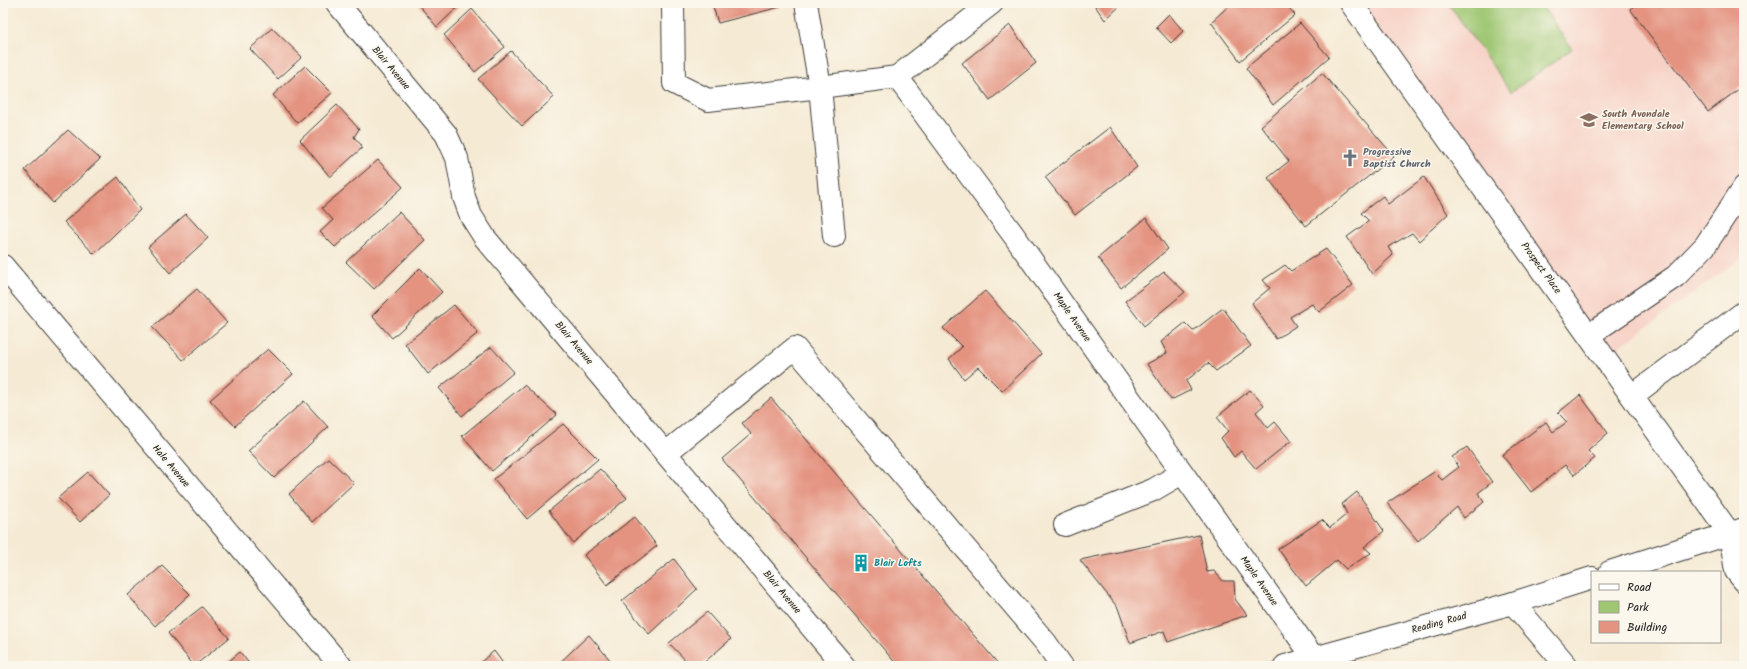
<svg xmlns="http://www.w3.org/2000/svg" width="1747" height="669" viewBox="0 0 1747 669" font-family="Kalam,sans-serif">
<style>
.built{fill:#f7d1c6}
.green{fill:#9fc773;stroke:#5e7248}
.building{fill:#e49380}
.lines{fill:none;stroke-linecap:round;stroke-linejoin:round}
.minor-casing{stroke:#3d3b38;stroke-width:24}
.major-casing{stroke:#3d3b38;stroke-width:24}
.minor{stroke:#fff;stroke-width:22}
.major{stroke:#fff;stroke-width:22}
.labels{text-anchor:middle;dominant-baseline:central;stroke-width:3;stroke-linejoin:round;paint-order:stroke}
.street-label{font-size:10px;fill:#1c1c1c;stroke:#fbf7ec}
.education-label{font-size:10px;font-weight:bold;fill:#785e54;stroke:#fbf7ec;text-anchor:start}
.worship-label{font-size:10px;font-weight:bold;fill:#5b616d;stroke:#fbf7ec;text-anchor:start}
.culture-label{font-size:10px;font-weight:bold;fill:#0d838f;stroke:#fbf7ec;text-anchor:start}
</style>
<rect width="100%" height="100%" fill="#fbf7ec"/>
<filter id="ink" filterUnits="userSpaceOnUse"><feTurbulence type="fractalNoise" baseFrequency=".025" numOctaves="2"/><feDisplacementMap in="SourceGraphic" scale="8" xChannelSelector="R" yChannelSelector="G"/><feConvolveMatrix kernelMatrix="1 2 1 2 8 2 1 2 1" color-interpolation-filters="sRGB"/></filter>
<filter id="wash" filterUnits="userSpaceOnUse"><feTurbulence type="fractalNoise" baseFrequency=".012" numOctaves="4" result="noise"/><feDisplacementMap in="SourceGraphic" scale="16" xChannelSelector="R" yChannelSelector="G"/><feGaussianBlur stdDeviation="0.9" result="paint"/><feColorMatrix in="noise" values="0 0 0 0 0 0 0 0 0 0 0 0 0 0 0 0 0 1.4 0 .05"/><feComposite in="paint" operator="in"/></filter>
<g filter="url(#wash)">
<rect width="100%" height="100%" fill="#f5ead4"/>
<!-- built -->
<polygon class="built" points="1351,3 1744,3 1744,256 1604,358"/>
<!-- green -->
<polygon class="green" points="1448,3 1540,3 1572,49 1511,92"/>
<g id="blocks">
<!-- building -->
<g class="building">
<polygon points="417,3 462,3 437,27"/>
<polygon points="712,3 779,3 780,7 718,23"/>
<polygon points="1093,3 1123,3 1105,20"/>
<polygon points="1232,3 1285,3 1295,15 1240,61 1211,22"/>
<polygon points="1638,3 1744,3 1744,85 1708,112 1630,9"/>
<polygon points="472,9 505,47 475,72 444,35"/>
<polygon points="1169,14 1183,31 1171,43 1156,27"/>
<polygon points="1300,23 1329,57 1273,105 1246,68"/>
<polygon points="1010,25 1036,63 990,100 962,63"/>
<polygon points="272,28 302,57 278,79 250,49"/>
<polygon points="511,51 554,97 522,126 478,79"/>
<polygon points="305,66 332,93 297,123 273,95"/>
<polygon points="1322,73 1394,156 1306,226 1268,178 1289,161 1261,126"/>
<polygon points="337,105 359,129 354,137 363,147 330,177 300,140"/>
<polygon points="1110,127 1137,167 1075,215 1045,177"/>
<polygon points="68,130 100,159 53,203 25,170"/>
<polygon points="378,160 403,187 335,247 320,232 333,220 322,208"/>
<polygon points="118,177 140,210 94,254 64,222"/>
<polygon points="1424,177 1448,214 1419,241 1412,233 1388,247 1393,255 1372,274 1347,237 1369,221 1361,213 1383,196 1388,204"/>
<polygon points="399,212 425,240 374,289 346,262"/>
<polygon points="186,214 208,238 170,273 148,247"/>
<polygon points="1146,218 1168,249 1121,288 1098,258"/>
<polygon points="1326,249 1353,285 1319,312 1312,304 1290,317 1296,326 1276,339 1252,303 1270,288 1263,280 1285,265 1291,271"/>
<polygon points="420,268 442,292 392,338 372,316"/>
<polygon points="1164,272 1185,292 1144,326 1125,301"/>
<polygon points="197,289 227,323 183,360 152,327"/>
<polygon points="985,291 1041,354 1002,391 978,367 964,379 949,359 962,347 943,328"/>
<polygon points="454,305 478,333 428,374 405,344"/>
<polygon points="1223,308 1251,346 1216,371 1208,363 1186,381 1191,390 1171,400 1147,364 1167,353 1161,342 1185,323 1193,331"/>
<polygon points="491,347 514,372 462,416 439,388"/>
<polygon points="268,349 293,374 235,426 210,400"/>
<polygon points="524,385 557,415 492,471 462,436"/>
<polygon points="1250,390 1264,405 1256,412 1268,428 1275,422 1291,441 1256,469 1241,451 1234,457 1221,438 1228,431 1217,417"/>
<polygon points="1580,395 1608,433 1588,451 1595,458 1574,475 1565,465 1531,492 1502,455 1546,422 1553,432 1567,422 1558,413"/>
<polygon points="771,398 1000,666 898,666 722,459 751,434 742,423"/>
<polygon points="304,401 328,427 274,478 248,451"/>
<polygon points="563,424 598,459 527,519 494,479"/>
<polygon points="1467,447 1492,482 1478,493 1484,502 1464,518 1457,507 1418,541 1387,503 1434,472 1442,480 1459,467 1452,457"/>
<polygon points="328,458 354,483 312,522 289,494"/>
<polygon points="600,469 627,498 573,543 549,511"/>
<polygon points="88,472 109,495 80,522 58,498"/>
<polygon points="1357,492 1384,531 1364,547 1371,553 1346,569 1337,560 1306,586 1278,549 1322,520 1330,528 1347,514 1342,504"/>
<polygon points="635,517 657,546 607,585 584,555"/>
<polygon points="1199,535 1207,572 1214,571 1223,581 1234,581 1235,599 1247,615 1168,642 1164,631 1130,643 1118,608 1080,560"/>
<polygon points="674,559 697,589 649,634 622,601"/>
<polygon points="162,566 190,594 155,626 128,595"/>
<polygon points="202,607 229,638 194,666 168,633"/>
<polygon points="707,612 731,639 700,666 691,666 669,643"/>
<polygon points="589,635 615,666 556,666"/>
<polygon points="494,651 505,666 476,666"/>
<polygon points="240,652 251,666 223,666"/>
</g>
</g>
</g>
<g filter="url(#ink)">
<use href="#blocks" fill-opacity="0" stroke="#3d3b38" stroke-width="1"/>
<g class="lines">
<!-- minor casing -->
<g class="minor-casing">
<g id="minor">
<polyline points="337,3 446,134 457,158 464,197 471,216 485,238 844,666"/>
<polyline points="673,3 674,83 708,100 820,87 834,236"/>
<polyline points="806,3 820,87 897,77"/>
<polyline points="1351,3 1730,534 1736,571 1744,581"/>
<polyline points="897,77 1015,237 1313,657"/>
<polyline points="897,77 992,3"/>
<polyline points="3,266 341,666"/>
<polyline points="1589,335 1676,276 1705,246 1744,187"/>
<polyline points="1632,396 1744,312"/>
<polyline points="666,453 795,348 1046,643 1062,666"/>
<polyline points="1065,525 1153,490 1182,473"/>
<polyline points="1513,603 1567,666"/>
</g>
</g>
<!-- major casing -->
<g class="major-casing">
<g id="major">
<polyline points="1610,572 1744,529"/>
<polyline points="1285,666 1513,603 1592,578"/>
</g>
</g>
<!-- minor -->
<use href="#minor" class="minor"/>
<!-- major -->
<use href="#major" class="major"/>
</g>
</g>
<!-- icons -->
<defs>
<g id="school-bare" transform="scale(1.38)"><path d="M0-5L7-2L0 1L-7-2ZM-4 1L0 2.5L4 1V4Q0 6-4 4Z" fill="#8d6e63" stroke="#fbf7ec" stroke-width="2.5" paint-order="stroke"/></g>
<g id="church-bare" transform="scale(1.38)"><path d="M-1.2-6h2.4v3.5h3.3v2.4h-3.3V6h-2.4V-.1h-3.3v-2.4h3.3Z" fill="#6b7280" stroke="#fbf7ec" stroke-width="2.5" paint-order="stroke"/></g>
<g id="building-bare" transform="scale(1.38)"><path d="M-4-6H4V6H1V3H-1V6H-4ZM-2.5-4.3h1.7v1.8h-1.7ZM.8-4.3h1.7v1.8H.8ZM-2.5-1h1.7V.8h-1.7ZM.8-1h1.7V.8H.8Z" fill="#0f9aa8" stroke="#fbf7ec" stroke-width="2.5" paint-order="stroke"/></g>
</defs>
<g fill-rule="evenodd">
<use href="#school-bare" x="1589" y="120"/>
<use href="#church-bare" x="1350" y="158"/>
<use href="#building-bare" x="861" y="563"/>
</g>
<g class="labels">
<!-- street labels -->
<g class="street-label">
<text transform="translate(391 68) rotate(50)">Blair Avenue</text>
<text transform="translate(1541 268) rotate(54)">Prospect Place</text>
<text transform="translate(1072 317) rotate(55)">Maple Avenue</text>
<text transform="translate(574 343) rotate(50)">Blair Avenue</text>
<text transform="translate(171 466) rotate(50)">Hale Avenue</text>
<text transform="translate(1259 581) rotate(55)">Maple Avenue</text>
<text transform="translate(782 592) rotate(50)">Blair Avenue</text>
<text transform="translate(1439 623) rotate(-15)">Reading Road</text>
</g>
<!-- education labels -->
<g class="education-label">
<text x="1602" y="114">South Avondale<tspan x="1602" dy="12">Elementary School</tspan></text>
</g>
<!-- worship labels -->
<g class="worship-label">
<text x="1363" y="152">Progressive<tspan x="1363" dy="12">Baptist Church</tspan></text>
</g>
<!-- culture labels -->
<g class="culture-label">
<text x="874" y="563">Blair Lofts</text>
</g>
</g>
<!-- margin -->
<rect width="1747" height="669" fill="none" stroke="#fbf7ec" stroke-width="16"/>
<!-- legend -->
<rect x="1591" y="571" width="130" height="72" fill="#fbf7ec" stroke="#a29f99"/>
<rect x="1599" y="584" width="20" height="6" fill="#ffffff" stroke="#a29f99"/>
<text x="1627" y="591" font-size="12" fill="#1c1c1c">Road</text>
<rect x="1599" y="601" width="20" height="12" fill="#9fc773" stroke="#a29f99"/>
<text x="1627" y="611" font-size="12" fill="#1c1c1c">Park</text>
<rect x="1599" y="621" width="20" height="12" fill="#e49380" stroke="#a29f99"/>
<text x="1627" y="631" font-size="12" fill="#1c1c1c">Building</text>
</svg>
